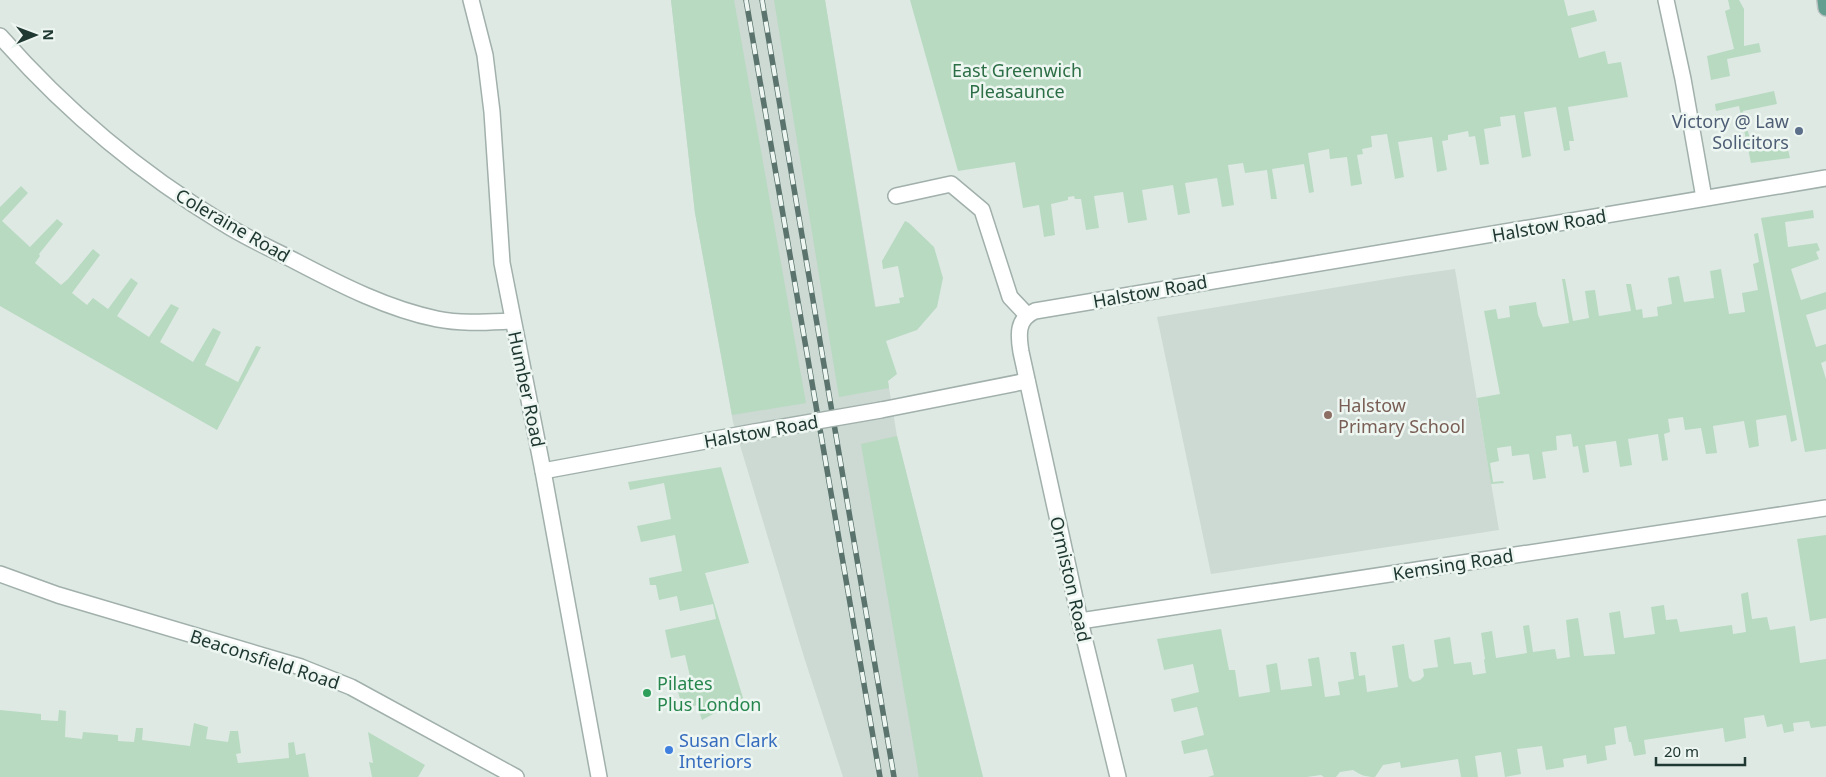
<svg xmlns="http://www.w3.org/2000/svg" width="1826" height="777" viewBox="0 0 1826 777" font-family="'Noto Sans',sans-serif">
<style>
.built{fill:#cdd9d3}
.green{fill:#b7dac1}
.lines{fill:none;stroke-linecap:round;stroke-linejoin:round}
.minor-casing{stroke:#a1b0ab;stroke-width:18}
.major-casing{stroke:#bcc3c2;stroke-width:18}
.minor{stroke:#fff;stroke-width:15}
.major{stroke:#649e8f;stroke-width:15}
.rail-casing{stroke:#5a746d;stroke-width:5.5}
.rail{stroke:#eef6f2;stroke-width:4;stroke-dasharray:11;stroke-linecap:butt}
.minor-bridge-casing{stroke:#a1b0ab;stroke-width:18;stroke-linecap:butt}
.minor-bridge{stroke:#fff;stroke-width:15}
.service-dot{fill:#5c6f8a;stroke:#eef6f2;stroke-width:2}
.education-dot{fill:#8d6e63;stroke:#eef6f2;stroke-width:2}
.leisure-dot{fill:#2e9e5b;stroke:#eef6f2;stroke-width:2}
.shop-dot{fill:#3f7fe0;stroke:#eef6f2;stroke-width:2}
.labels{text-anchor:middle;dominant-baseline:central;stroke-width:5;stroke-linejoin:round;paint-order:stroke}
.park-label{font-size:18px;fill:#2c6e45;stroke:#eef6f2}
.service-label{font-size:18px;fill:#4e5e75;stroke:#eef6f2;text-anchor:end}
.street-label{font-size:18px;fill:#203832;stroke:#eef6f2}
.education-label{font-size:18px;fill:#785e54;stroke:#eef6f2;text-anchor:start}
.leisure-label{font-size:18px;fill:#27864d;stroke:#eef6f2;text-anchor:start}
.shop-label{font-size:18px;fill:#366cbe;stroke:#eef6f2;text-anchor:start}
</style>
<rect width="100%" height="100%" fill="#dee9e4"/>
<!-- built -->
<g class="built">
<polygon points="671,0 825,0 897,436 983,777 843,777 804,657 733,422 695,213"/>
<polygon points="1455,269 1499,530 1211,574 1157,317 1405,276"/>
</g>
<!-- green -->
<g class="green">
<polygon points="671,0 734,0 806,403 732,415 695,213"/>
<polygon points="774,0 825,0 875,307 900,303 899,298 904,297 898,266 883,269 882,261 905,221 909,223 934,247 943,278 937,307 917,330 886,341 897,374 888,381 889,388 839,397"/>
<polygon points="910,0 1564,0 1568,16 1594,10 1597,21 1571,28 1579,58 1605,51 1608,64 1621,62 1628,97 1568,107 1574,141 1569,141 1570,150 1564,151 1556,107 1524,112 1531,156 1522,158 1515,115 1500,117 1501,126 1484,129 1489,164 1480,165 1475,136 1469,137 1468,131 1448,135 1448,140 1442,141 1447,170 1437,172 1432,137 1398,142 1404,177 1395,179 1387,134 1371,136 1372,147 1362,149 1363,154 1357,155 1362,184 1351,186 1347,157 1330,159 1329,149 1308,153 1314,192 1309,193 1304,164 1272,169 1277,199 1271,199 1267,170 1245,173 1243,163 1228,165 1234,205 1222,207 1217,178 1185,183 1190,213 1178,215 1173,185 1142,190 1147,220 1128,223 1123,192 1094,196 1099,228 1086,230 1081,199 1075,199 1074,196 1068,197 1068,200 1051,204 1055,235 1044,237 1039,205 1023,208 1015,162 958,171"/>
<polygon points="1728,0 1739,0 1744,9 1744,46 1759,43 1761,52 1727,59 1730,76 1711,80 1707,56 1734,49 1725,11 1730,9"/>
<polygon points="1774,91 1777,104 1743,111 1751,144 1785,137 1790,158 1751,163 1739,106 1716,111 1715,104"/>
<polygon points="21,186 28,193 2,221 30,247 57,219 63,224 39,254 40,256 35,263 61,285 68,279 93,249 100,255 72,293 87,305 93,298 108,309 131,278 138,283 117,316 149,337 171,304 179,308 160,342 193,362 213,328 221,332 205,365 238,382 256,346 261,347 217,430 0,306 0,207"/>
<polygon points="1813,210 1814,218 1785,222 1788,247 1817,243 1820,250 1816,252 1819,259 1791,269 1801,300 1826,292 1826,309 1806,315 1816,347 1826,344 1826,361 1821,363 1826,379 1826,449 1805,452 1761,218"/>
<polygon points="1758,233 1797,440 1791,442 1786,415 1756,420 1759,446 1749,448 1744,421 1713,426 1717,453 1706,454 1701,428 1685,430 1683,417 1668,419 1670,432 1664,434 1668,460 1662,461 1658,434 1628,439 1632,465 1620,467 1616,441 1585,445 1589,472 1583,473 1578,446 1573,447 1571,434 1556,436 1557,450 1542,452 1546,478 1533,480 1529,454 1512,456 1511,446 1497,448 1499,461 1490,463 1493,482 1503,481 1504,483 1491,484 1477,398 1500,394 1484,311 1496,309 1498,319 1510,317 1509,306 1536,302 1538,315 1543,327 1569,323 1562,279 1565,279 1573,321 1589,318 1585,291 1595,290 1599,316 1631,311 1626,284 1631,284 1636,310 1642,309 1643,318 1658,316 1657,307 1672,304 1668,278 1679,276 1684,302 1714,298 1710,271 1721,269 1729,314 1745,312 1742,293 1758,290 1753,264 1759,262 1754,234"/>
<polygon points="897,436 983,777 919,777 861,444"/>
<polygon points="721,467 749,563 705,573 743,698 702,720 697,705 683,710 677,688 692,685 685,655 671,658 665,630 716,619 713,604 680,611 677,596 659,600 656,585 650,585 649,578 682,571 675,535 641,542 637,526 671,519 664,483 630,490 628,482"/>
<polygon points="1826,535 1826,618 1810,621 1797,539"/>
<path d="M1748 592 1752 619 1767 617 1770 630 1795 626 1800 663 1826 659V726L1811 728 1809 721 1793 723 1794 731 1784 733 1782 724 1767 727 1764 715 1744 718 1746 738 1725 742 1723 728 1644 740 1646 754 1634 756 1631 742H1629L1626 726 1614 728 1616 744 1605 746 1607 760 1587 764 1586 755 1563 759 1564 767 1546 770 1542 746 1517 749 1521 774 1505 777 1501 752 1475 756 1478 777H1461L1458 759 1401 768 1400 762 1383 765 1375 777C1365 777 1361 775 1353 770L1340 772 1336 777H1324L1321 775 1307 777H1208L1214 775 1207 749 1184 754 1181 741 1204 735 1197 707 1174 712 1171 699 1199 692 1193 664 1164 670 1157 639 1221 629 1229 670H1235L1239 697 1270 692 1266 665 1277 663 1281 690 1312 686 1308 659 1319 657 1325 697 1340 695 1338 682 1354 679 1350 652H1356L1359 676 1365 675 1367 692 1398 687 1392 646 1404 644 1409 678 1413 682 1420 680 1424 676 1423 669 1438 667 1434 640 1450 637 1454 664 1471 662 1473 675 1486 673 1484 660 1485 659 1481 633 1492 631 1496 658 1527 653 1523 626 1529 625 1533 652 1555 649 1557 659 1570 657 1566 620 1578 618 1584 656 1615 654 1609 613 1620 611 1624 638 1655 634 1651 607 1664 605 1666 620 1677 619 1680 632 1732 625 1733 634 1746 632 1741 594Z"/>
<polygon points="0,710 41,714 41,720 58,721 59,710 66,711 65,737 82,739 83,732 118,735 118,741 134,742 136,728 143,728 142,740 190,746 194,723 208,727 206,739 228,742 230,731 238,731 241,753 236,754 238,763 289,758 288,743 294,742 296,755 305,753 309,777 0,777"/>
<polygon points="368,732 425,765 418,777 372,777 369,762 373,763"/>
</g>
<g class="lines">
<!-- minor casing -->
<g class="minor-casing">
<g id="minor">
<polyline points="471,0 485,55 492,112 502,263 543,471 599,777"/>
<polyline points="1666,0 1683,79 1704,198"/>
<path d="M0 36C64 109 140 173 223 223 246 238 272 249 297 262 341 285 388 309 437 319 462 324 487 322 512 321"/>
<polyline points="896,196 951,184 982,210 1010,297 1027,315"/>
<polyline points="881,410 1027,381"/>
<polyline points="543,471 754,432"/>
<polyline points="0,574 58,595 301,667 351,687 516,777"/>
<polyline points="1080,621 1826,508"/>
<path d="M1118 777 1080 621 1021 352C1018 334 1017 319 1035 311L1826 178"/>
</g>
</g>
<!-- major casing -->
<g class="major-casing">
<polyline id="major" points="1825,0 1826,8"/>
</g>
<!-- minor -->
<use href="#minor" class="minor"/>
<!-- major -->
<use href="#major" class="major"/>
<!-- rail casing -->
<g class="rail-casing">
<g id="rail">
<polyline points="746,0 880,777"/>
<polyline points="762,0 894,777"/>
</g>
</g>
<!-- rail -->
<use href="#rail" class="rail"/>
<!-- minor-bridge casing -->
<g class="minor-bridge-casing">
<polyline id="minor-bridge" points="754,432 881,410"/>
</g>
<!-- minor-bridge -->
<use href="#minor-bridge" class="minor-bridge"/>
</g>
<!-- markers -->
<circle class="service-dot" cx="1799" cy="131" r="5"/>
<circle class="education-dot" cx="1328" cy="415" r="5"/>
<circle class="leisure-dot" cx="647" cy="693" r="5"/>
<circle class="shop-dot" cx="669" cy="750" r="5"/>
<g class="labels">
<!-- park labels -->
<g class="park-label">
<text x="1017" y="70">East Greenwich<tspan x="1017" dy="21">Pleasaunce</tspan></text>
</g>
<!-- service labels -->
<g class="service-label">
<text x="1789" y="121">Victory @ Law<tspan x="1789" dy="21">Solicitors</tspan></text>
</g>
<!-- street labels -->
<g class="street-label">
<text transform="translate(233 225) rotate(30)">Coleraine Road</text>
<text transform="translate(1549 225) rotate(-10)">Halstow Road</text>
<text transform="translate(1150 291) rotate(-10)">Halstow Road</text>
<text transform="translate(527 389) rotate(78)">Humber Road</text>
<text transform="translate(761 431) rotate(-10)">Halstow Road</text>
<text transform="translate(1453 564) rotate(-9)">Kemsing Road</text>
<text transform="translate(1071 579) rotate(77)">Ormiston Road</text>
<text transform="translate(265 659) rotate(18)">Beaconsfield Road</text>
</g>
<!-- education labels -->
<g class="education-label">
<text x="1338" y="405">Halstow<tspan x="1338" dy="21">Primary School</tspan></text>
</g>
<!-- leisure labels -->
<g class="leisure-label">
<text x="657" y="683">Pilates<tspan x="657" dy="21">Plus London</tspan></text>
</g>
<!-- shop labels -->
<g class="shop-label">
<text x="679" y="740">Susan Clark<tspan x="679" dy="21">Interiors</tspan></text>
</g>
</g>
<!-- north arrow -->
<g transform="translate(35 35) rotate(89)" stroke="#eef6f2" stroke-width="4" paint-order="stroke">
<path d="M0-4L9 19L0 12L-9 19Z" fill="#203832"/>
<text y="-8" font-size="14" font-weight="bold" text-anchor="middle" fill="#203832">N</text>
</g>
<!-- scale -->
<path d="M1656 757v8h89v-8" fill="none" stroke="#203832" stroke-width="2.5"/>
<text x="1664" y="757" font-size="15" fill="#203832" stroke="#eef6f2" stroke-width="4" paint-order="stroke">20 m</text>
</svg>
